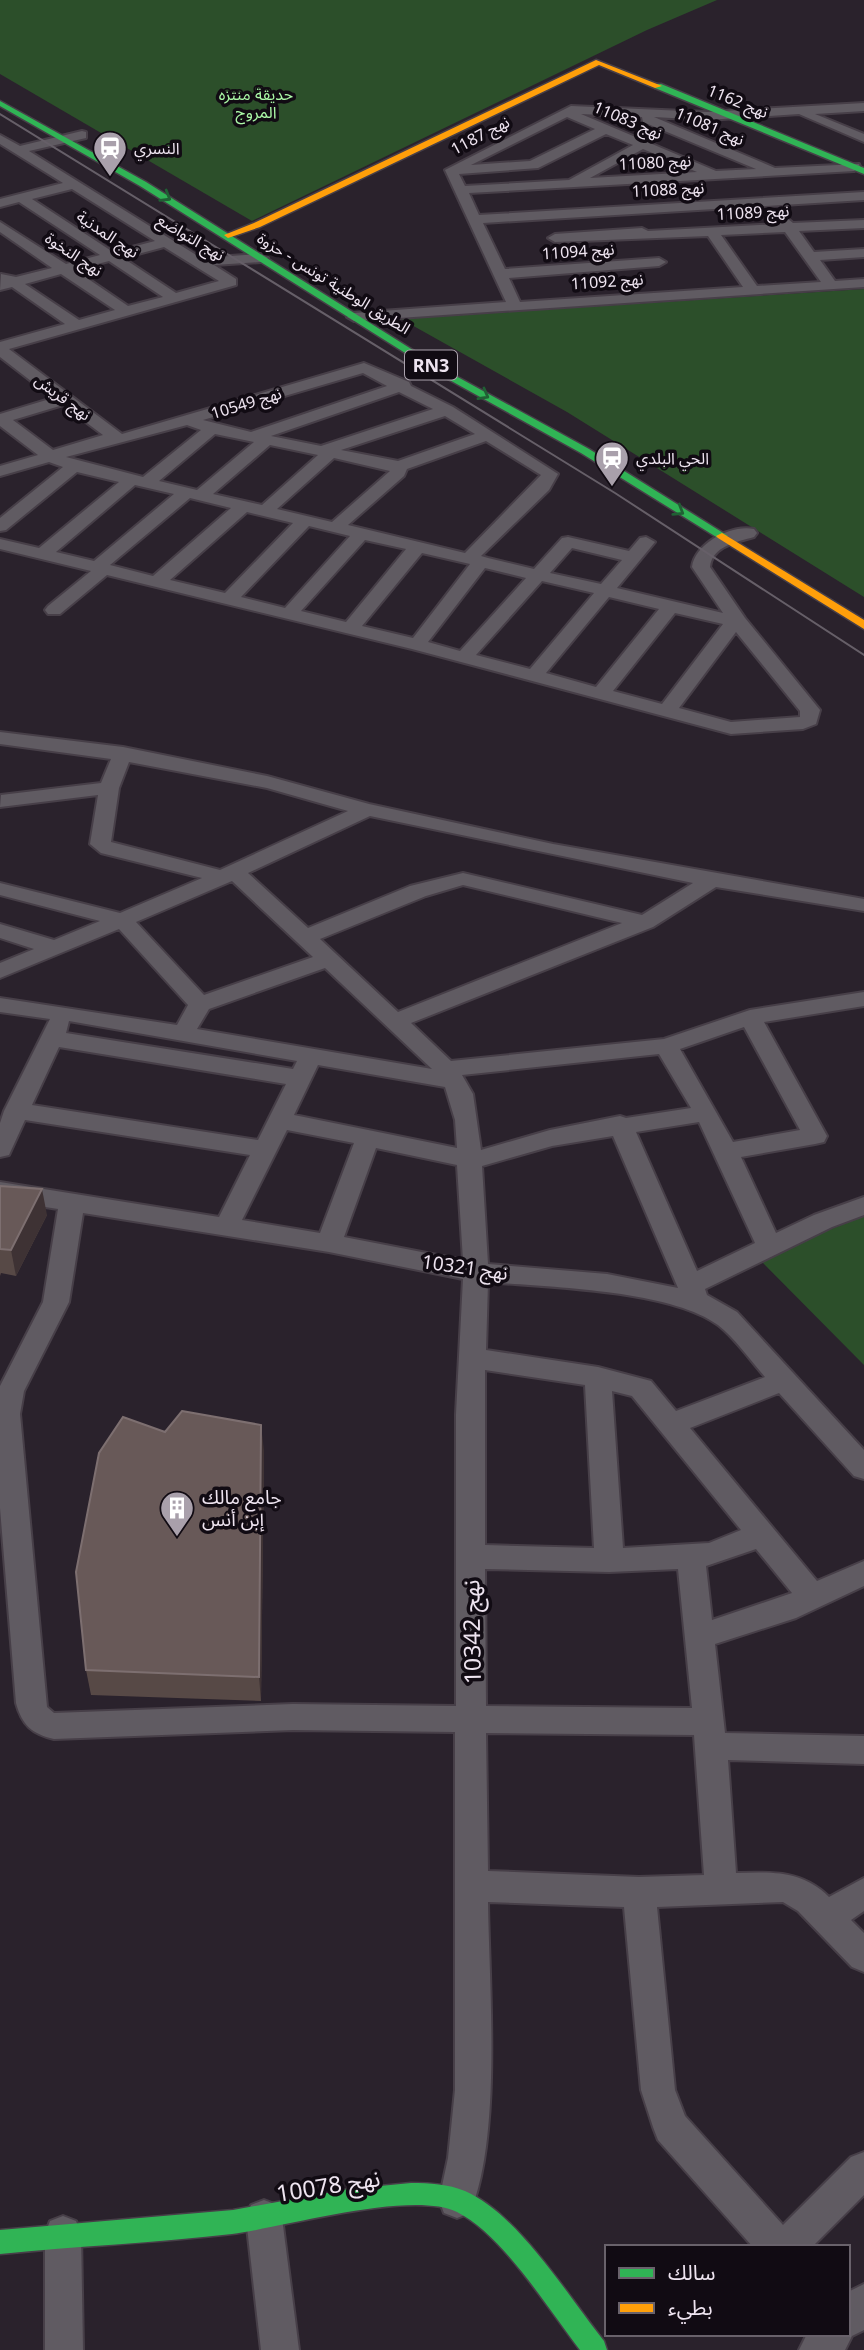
<svg xmlns="http://www.w3.org/2000/svg" width="864" height="2350" viewBox="0 0 864 2350" font-family="'Noto Sans','Noto Sans Arabic',sans-serif">
<style>
.green{fill:#2c4f2a}
.lines{fill:none;stroke-linecap:round;stroke-linejoin:round}
.street-casing{stroke:#473f48;stroke-width:4}
.fast-casing{stroke:#473f48;stroke-width:3}
.slow-casing{stroke:#473f48;stroke-width:3}
.street{fill:#605b62;fill-rule:evenodd}
.fast{fill:#30b455;fill-rule:evenodd}
.slow{fill:#ff9f0a;fill-rule:evenodd}
.tram{stroke:#665f68;stroke-width:2}
.wall{fill:#574946}
.shaded-wall{fill:#3e3234}
.building{fill:#685958;stroke:#7d6f70;stroke-width:2}
.oneway{stroke:#206034}
.labels{text-anchor:middle;dominant-baseline:central;stroke-width:7;stroke-linejoin:round;paint-order:stroke}
.far-park-label{font-size:16px;fill:#abf9a7;stroke:#110b13}
.far-street-label{font-size:16px;fill:#eee4f0;stroke:#110b13}
.far-poi-label{font-size:16px;fill:#eee4f0;stroke:#110b13;text-anchor:start}
.shield{fill:#110b13;stroke:#aca3ae;stroke-width:2}
.shield-label{font-size:18px;font-weight:bold;fill:#eee4f0}
.street-label{font-size:19px;fill:#eee4f0;stroke:#110b13}
.poi-label{font-size:19px;fill:#eee4f0;stroke:#110b13;text-anchor:start}
.near-street-label{font-size:23px;fill:#eee4f0;stroke:#110b13}
</style>
<rect width="100%" height="100%" fill="#2a222c"/>
<!-- green -->
<g class="green">
<polygon points="0,0 717,0 647,30 252,221 0,74"/>
<polygon points="864,289 864,597 567,412 401,319"/>
<polygon points="864,1216 864,1365 758,1258"/>
</g>
<g class="lines">
<!-- street casing -->
<g class="street-casing">
<g id="street">
<path d="M864 103V111L815 114 864 134V142L799 114 707 120 654 117 775 168 859 164 860 167 854 171 469 193 479 215 864 192V200L483 223 505 269 659 258 666 262 659 266 509 278 520 302 743 287 708 236 555 242 548 238 555 234 642 228 648 231 780 224 775 218 782 214 793 223 864 220V228L799 231 814 252 864 249V257L820 260 835 281 864 279V287L354 321 347 317 354 313 506 302 445 170 571 106 707 112ZM581 114 642 117 643 122 756 169 716 171ZM567 117 595 129 530 161 471 165ZM606 134 633 145 569 180 465 186 459 174 538 168ZM643 149 697 172 590 178ZM785 232 821 282 757 286 721 235Z"/>
<path d="M82 131 86 132V138L29 151 201 258 261 254 268 258 261 262 214 265 236 279V285L9 349 122 434 364 363 409 382 411 386 453 407 558 474 549 490 481 556 488 558 534 569 562 538 568 537 629 551 640 538 646 537 655 542 617 588 723 613 692 567C695 543 732 524 754 529L757 533 754 537C737 542 712 546 710 567L745 618 820 710 816 724 803 729 731 734 412 649 107 575 60 614H48L45 610 48 606 91 571 0 549V539L39 548 119 482 77 472 6 530 0 531V518L63 467 49 462 0 476V466L38 455 0 426V414L53 398 0 357V342L65 324 12 287 0 290 1 274 16 277 52 268 0 232V222L66 264 100 255 19 202 0 207V199L63 183 0 144V135L20 146ZM72 189 155 241 113 252 32 199ZM164 247 219 281 176 293 123 258ZM109 261 163 297 128 306 75 270ZM61 274 115 310 79 320 25 284ZM363 373 387 386 251 432 203 420ZM399 392 433 409 321 446 271 436ZM63 405 103 435 53 450 13 420ZM445 416 475 434 398 461 341 450ZM187 425 201 430 143 477 66 457ZM215 434 254 442 197 490 159 481ZM486 441 541 475 465 553 348 525 404 476 407 469ZM270 445 318 455 262 505 213 494ZM334 458 390 471 332 522 277 509ZM135 485 174 494 94 561 56 552ZM190 498 231 508 153 576 110 565ZM247 512 293 523 225 593 170 580ZM309 526 350 536 285 608 241 597ZM365 540 406 549 346 622 301 611ZM572 548 622 560 601 584 550 573ZM422 553 470 564 413 638 362 626ZM485 568 526 578 460 651 428 642ZM542 581 594 593 530 669 476 655ZM609 597 659 609 596 687 546 673ZM675 613 723 624 662 704 613 691ZM736 632 800 711V717L731 722 679 708Z"/>
<path d="M0 732 123 747 267 776 369 804 553 844 864 899V911L716 887 653 927 411 1023 451 1061 664 1039 750 1010 864 992V1006L764 1022 827 1136 824 1142 815 1144 741 1157 776 1233 814 1215 864 1197V1215L832 1227 705 1289 707 1295 737 1312 864 1450V1479L854 1476 779 1393 690 1428 817 1581 864 1561V1586L796 1618 715 1644 725 1733 864 1736V1764L728 1760 736 1873C772 1872 802 1870 829 1897L864 1878V1911L851 1920 864 1933V1972L852 1967 798 1911 783 1902 657 1907 675 2090 685 2116 783 2225 851 2157 864 2152V2195L812 2247H753L658 2140 653 2127 641 2090 624 1907 488 1902C489 1988 502 2135 470 2213L457 2218 444 2213 439 2200 448 2158 455 2090V1732L293 1730 54 1739C32 1734 22 1725 16 1703L0 1508V1386L43 1302 58 1209 0 1200V1182L219 1217 250 1155 25 1120 9 1155 0 1157V1123L4 1111 50 1019 0 1012V998L177 1025 188 1005 119 929 0 978V963L34 949 0 938V924L54 940 100 921 0 895V883L120 913 202 878 101 853 90 844 98 795 0 807 1 795 101 783 111 759 0 744ZM129 762 267 788 348 811 220 870 111 842 119 788ZM370 816 693 883 642 915 463 873 410 886 308 928 248 873ZM232 881 313 957 204 995 136 922ZM463 885 622 923 398 1012 320 939 426 896ZM325 968 432 1069 197 1029 209 1009ZM69 1021 297 1061 293 1069 66 1033ZM744 1027 800 1130 733 1142 680 1049ZM59 1047 286 1084 258 1140 32 1105ZM659 1054 691 1108 626 1118 620 1116 550 1130 481 1150 473 1094 462 1075ZM318 1065 445 1087 455 1120 457 1148 294 1115ZM699 1122 755 1243 697 1271 636 1132ZM287 1130 354 1143 320 1233 242 1220ZM613 1136 678 1288 607 1274 488 1264 482 1166 552 1146ZM376 1148 457 1165 463 1260 344 1237ZM83 1213 329 1252 463 1279 456 1414V1706L293 1704 54 1713 47 1707 20 1414 24 1391 69 1302ZM488 1282C548 1287 671 1290 718 1325 735 1338 750 1360 765 1377L676 1411 651 1381 598 1367 486 1350ZM485 1370 585 1385 594 1548 485 1545ZM612 1391 632 1396 741 1530 709 1543 623 1548ZM756 1549 792 1593 712 1620 706 1566ZM485 1569 609 1572 678 1569 692 1708 486 1706ZM486 1733 694 1735 704 1875 639 1877 488 1871Z"/>
<polygon points="264,2200 277,2205 282,2218 299,2350 261,2350 246,2218 251,2205"/>
<polygon points="63,2216 76,2221 81,2234 83,2350 45,2350 45,2234 50,2221"/>
<polygon points="864,2284 864,2330 852,2336 845,2350 799,2350 807,2334 848,2334 848,2292"/>
</g>
</g>
<!-- fast casing -->
<g class="fast-casing">
<g id="fast">
<polygon points="655,84 661,84 864,168 864,174 655,88"/>
<polygon points="0,101 146,182 443,369 589,449 728,536 718,538 581,453 437,373 140,186 0,106"/>
<path d="M411 2183C430 2183 448 2184 465 2191 518 2214 568 2296 604 2341L607 2350H580C549 2310 502 2234 457 2212 411 2190 286 2227 232 2234 155 2243 77 2246 0 2254V2230L233 2210 349 2189Z"/>
</g>
</g>
<!-- slow casing -->
<g class="slow-casing">
<g id="slow">
<polygon points="596,60 662,86 655,88 599,65 260,227 228,238 224,235 254,223"/>
<polygon points="722,533 864,620 864,629 718,538 716,536"/>
</g>
</g>
<!-- street -->
<use href="#street" class="street"/>
<!-- fast -->
<use href="#fast" class="fast"/>
<!-- slow -->
<use href="#slow" class="slow"/>
<!-- tram -->
<polyline class="tram" points="0,114 615,493 864,655"/>
</g>
<!-- wall -->
<g class="wall">
<polygon points="0,1186 47,1215 16,1276 1,1273 0,1276"/>
<polygon points="165,1432 264,1450 261,1701 91,1695 86,1670"/>
</g>
<!-- shaded-wall -->
<g class="shaded-wall">
<polygon points="42,1189 47,1215 16,1276 11,1250"/>
<polygon points="261,1425 264,1450 261,1701 259,1677"/>
</g>
<!-- building -->
<g class="building">
<polygon points="0,1186 42,1189 11,1250 0,1249"/>
<polygon points="182,1411 261,1425 259,1677 86,1670 76,1572 99,1453 123,1417 165,1432"/>
</g>
<!-- one-way arrows -->
<defs><path id="oneway-chevron" d="M-2-3.5L2.5 0L-2 3.5" fill="none" stroke-width="1.6" stroke-linecap="round" stroke-linejoin="round" transform="scale(1.75)"/></defs>
<g class="oneway">
<use href="#oneway-chevron" transform="translate(166 197) rotate(31)"/>
<use href="#oneway-chevron" transform="translate(484 395) rotate(29)"/>
<use href="#oneway-chevron" transform="translate(679 511) rotate(32)"/>
</g>
<!-- icons -->
<defs>
<g id="station-pin" transform="scale(1.75)"><path d="M0 17L-7.5 6A9.5 9.5 0 1 1 7.5 6Z" fill="#a9a0ab" stroke="#110b13"/><path d="M-3-6H3Q5-6 5-4V2Q5 4 3 4L4.5 6H3L1.5 4h-3L-3 6H-4.5L-3 4Q-5 4-5 2V-4Q-5-6-3-6ZM-3.5-4v3h7v-3ZM-3.5 1v1.5H-2V1ZM2 1v1.5H3.5V1Z" fill="#fff"/></g>
<g id="building-pin" transform="scale(1.75)"><path d="M0 17L-7.5 6A9.5 9.5 0 1 1 7.5 6Z" fill="#a9a0ab" stroke="#110b13"/><path d="M-4-6H4V6H1V3H-1V6H-4ZM-2.5-4.3h1.7v1.8h-1.7ZM.8-4.3h1.7v1.8H.8ZM-2.5-1h1.7V.8h-1.7ZM.8-1h1.7V.8H.8Z" fill="#fff"/></g>
</defs>
<g fill-rule="evenodd">
<use href="#station-pin" x="110" y="148"/>
<use href="#station-pin" x="612" y="458"/>
<use href="#building-pin" x="177" y="1508"/>
</g>
<g class="labels">
<!-- far-park labels -->
<g class="far-park-label">
<text x="256" y="94">حديقة منتزه<tspan x="256" dy="18">المروج</tspan></text>
</g>
<!-- far-street labels -->
<g class="far-street-label">
<text transform="translate(738 101) rotate(22)">نهج 1162</text>
<text transform="translate(628 120) rotate(23)">نهج 11083</text>
<text transform="translate(710 126) rotate(23)">نهج 11081</text>
<text transform="translate(480 135) rotate(-28)">نهج 1187</text>
<text transform="translate(655 162) rotate(-3)">نهج 11080</text>
<text transform="translate(668 189) rotate(-3)">نهج 11088</text>
<text transform="translate(753 212) rotate(-3)">نهج 11089</text>
<text transform="translate(108 234) rotate(34)">نهج المدنية</text>
<text transform="translate(191 237) rotate(31)">نهج التواضع</text>
<text transform="translate(578 251) rotate(-4)">نهج 11094</text>
<text transform="translate(74 254) rotate(34)">نهج النخوة</text>
<text transform="translate(607 281) rotate(-4)">نهج 11092</text>
<text transform="translate(334 283) rotate(32)">الطريق الوطنية تونس - حزوة</text>
<text transform="translate(63 397) rotate(37)">نهج قريش</text>
<text transform="translate(246 403) rotate(-17)">نهج 10549</text>
</g>
<!-- far-poi labels -->
<g class="far-poi-label">
<text x="134" y="148">النسري</text>
<text x="636" y="458">الحي البلدي</text>
</g>
<!-- shield labels -->
<rect class="shield" x="405" y="350.5" width="52" height="29" rx="5"/>
<g class="shield-label">
<text x="431" y="365">RN3</text>
</g>
<!-- street labels -->
<g class="street-label">
<text transform="translate(465 1267) rotate(8)">نهج 10321</text>
</g>
<!-- poi labels -->
<g class="poi-label">
<text x="202" y="1497">جامع مالك<tspan x="202" dy="22">إبن أنس</tspan></text>
</g>
<!-- near-street labels -->
<g class="near-street-label">
<text transform="translate(471 1632) rotate(-91)">نهج 10342</text>
<text transform="translate(328 2185) rotate(-9)">نهج 10078</text>
</g>
</g>
<!-- legend -->
<rect x="605" y="2245" width="245" height="91" fill="#110b13" stroke="#69626b" stroke-width="2"/>
<rect x="619" y="2268" width="35" height="10" fill="#30b455" stroke="#69626b" stroke-width="2"/>
<text x="668" y="2280" font-size="21" fill="#eee4f0">سالك</text>
<rect x="619" y="2303" width="35" height="10" fill="#ff9f0a" stroke="#69626b" stroke-width="2"/>
<text x="668" y="2315" font-size="21" fill="#eee4f0">بطيء</text>
</svg>
